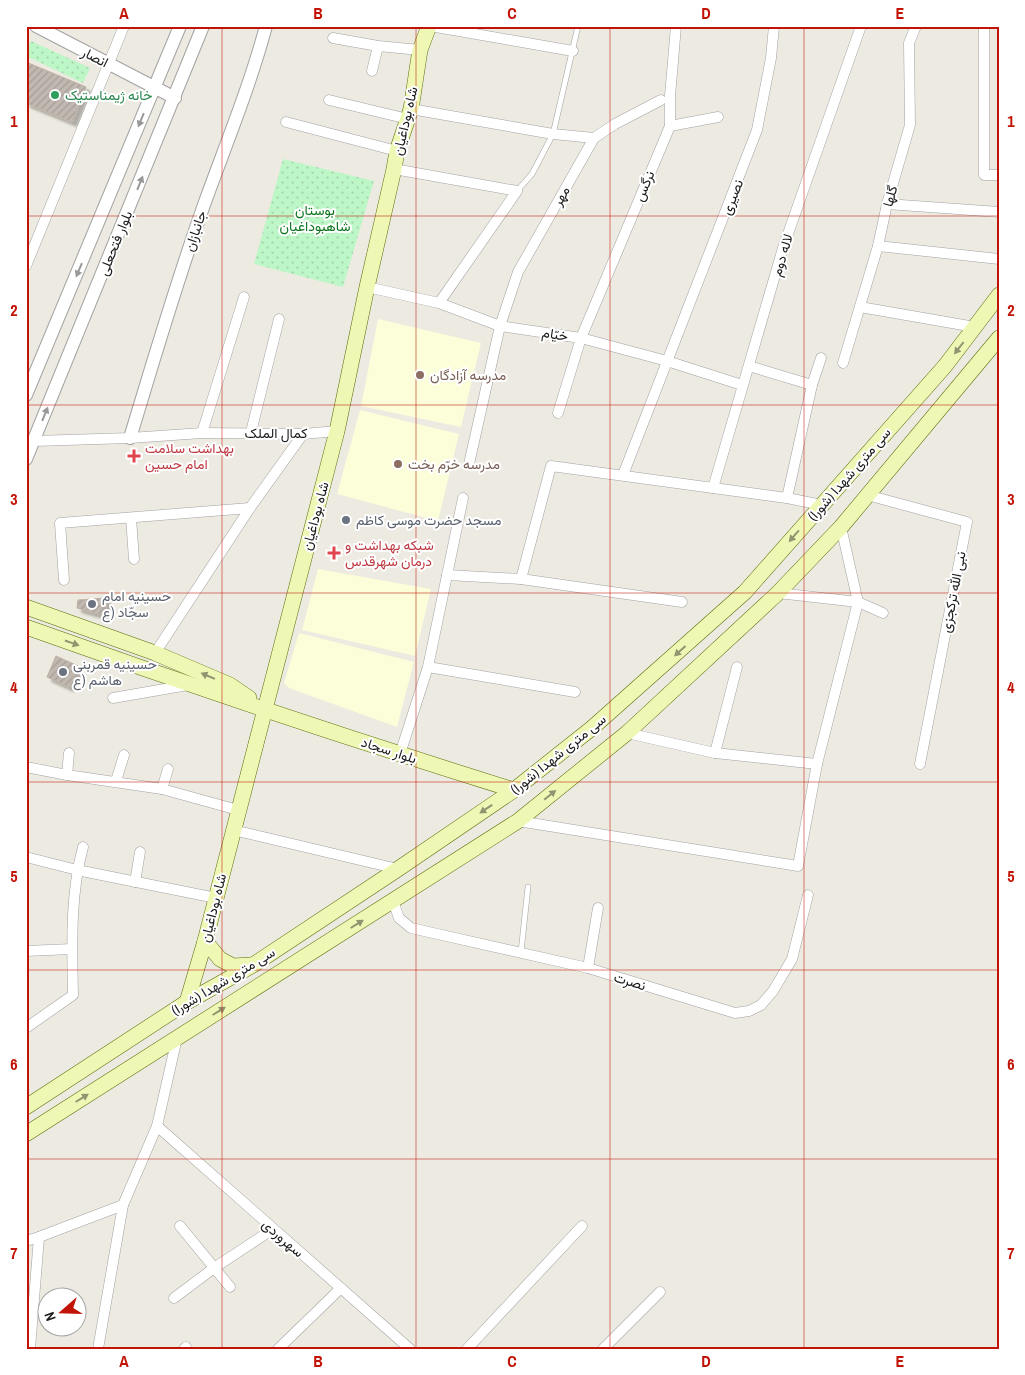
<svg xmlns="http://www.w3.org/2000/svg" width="1025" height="1375" viewBox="0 0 1025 1375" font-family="'Archivo Narrow',Vazirmatn,sans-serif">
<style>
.education{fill:#fbfed9}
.park{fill:url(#park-dots)}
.building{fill:url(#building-hatch);stroke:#beb1a4;filter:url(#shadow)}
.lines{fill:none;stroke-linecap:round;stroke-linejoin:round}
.service-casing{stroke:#a2a2a2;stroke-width:6}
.minor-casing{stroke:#a2a2a2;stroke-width:11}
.tertiary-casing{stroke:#a2a2a2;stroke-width:14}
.secondary-casing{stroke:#5b6d08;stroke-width:16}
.service{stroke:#fff;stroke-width:5}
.minor{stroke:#fff;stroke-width:10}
.tertiary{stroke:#fff;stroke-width:12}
.secondary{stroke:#eff7b5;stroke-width:15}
.oneway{fill:#989898}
.oneway2{fill:#909470}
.grid{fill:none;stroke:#c11406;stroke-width:1;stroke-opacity:0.55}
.leisure-dot{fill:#2e9e5b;stroke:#fff;stroke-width:2}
.education-dot{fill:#8d6e63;stroke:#fff;stroke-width:2}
.health-dot{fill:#e0444e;stroke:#fff;stroke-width:2}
.worship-dot{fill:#6b7280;stroke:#fff;stroke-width:2}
.labels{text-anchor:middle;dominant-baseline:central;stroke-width:4;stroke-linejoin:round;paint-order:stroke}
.street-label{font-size:14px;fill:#1b1b1b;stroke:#fff}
.leisure-label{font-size:14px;fill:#27864d;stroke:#fff;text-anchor:start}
.park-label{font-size:14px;fill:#0e751e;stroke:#fff}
.education-label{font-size:14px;fill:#785e54;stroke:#fff;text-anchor:start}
.health-label{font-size:14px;fill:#be3a42;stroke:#fff;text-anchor:start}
.worship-label{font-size:14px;fill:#5b616d;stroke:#fff;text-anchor:start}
.neatline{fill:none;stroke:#c11406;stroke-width:2}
.grid-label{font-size:16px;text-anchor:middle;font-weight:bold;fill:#c11406}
</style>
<defs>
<pattern id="park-dots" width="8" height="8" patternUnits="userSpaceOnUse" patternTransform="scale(1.25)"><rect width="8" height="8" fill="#bef7c7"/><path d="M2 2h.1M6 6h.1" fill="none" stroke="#a3d3aa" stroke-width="1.8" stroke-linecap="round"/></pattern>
<pattern id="building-hatch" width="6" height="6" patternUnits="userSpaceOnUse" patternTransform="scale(1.25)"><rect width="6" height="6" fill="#c1b9b1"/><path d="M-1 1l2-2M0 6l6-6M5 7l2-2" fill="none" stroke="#a59e98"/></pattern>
<filter id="shadow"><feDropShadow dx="4.5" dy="4.5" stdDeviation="1" flood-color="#0004"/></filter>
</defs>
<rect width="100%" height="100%" fill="#edeae1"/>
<!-- education -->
<g class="education">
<polygon points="378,319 481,343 461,427 361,406"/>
<polygon points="360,410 459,434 438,521 337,494"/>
<polygon points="318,569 431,589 415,656 302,630"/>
<polygon points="299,633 414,662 397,727 289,688 284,683"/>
</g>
<!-- park -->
<g class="park">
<polygon points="31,41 90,68 83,83 26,56 26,51"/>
<polygon points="283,159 374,181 343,287 254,264"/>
</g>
<!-- building -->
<g class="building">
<polygon points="26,62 86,87 72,122 26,103"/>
<polygon points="106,598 106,616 77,608 78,600"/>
<polygon points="56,656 78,666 69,687 47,677"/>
</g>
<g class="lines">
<!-- service casing -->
<g class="service-casing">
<g id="service">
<polyline points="517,191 532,174 553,134 578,26"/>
<polyline points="521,952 528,887"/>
</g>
</g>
<!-- minor casing -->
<g class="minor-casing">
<g id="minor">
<polyline points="430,26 573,51"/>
<polyline points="984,26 984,175 999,175"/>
<polyline points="333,38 378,46 420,50"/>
<polyline points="372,71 378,46"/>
<polyline points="329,100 408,119"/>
<polyline points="411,109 553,134 594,138"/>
<polyline points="286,122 397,151"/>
<polyline points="670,126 718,117"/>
<polyline points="394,169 517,191 439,303"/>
<polyline points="887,204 999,212"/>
<polyline points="878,246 999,259"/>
<polyline points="26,266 124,26"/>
<polyline points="367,287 439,303 500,326 581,338 667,361 742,385"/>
<polyline points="860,307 975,327"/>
<polyline points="843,363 878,246 887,204 910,125 909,43 916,26"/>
<polyline points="749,366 812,385"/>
<polyline points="558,413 581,338 670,126 670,96 676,26"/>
<polyline points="251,432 279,319"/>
<polyline points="202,433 244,297"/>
<polyline points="34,441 130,438 202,433 303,434 337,431"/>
<polyline points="469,464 500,326 518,272 594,138 615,124 661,100"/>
<polyline points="623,475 757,130 771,58 774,26"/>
<polyline points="713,488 783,248 861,26"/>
<polyline points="867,495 967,522 920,764"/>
<polyline points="787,498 812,385 821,358"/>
<polyline points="131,518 134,559"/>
<polyline points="447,575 521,579 682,602"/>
<polyline points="521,579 551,466 787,498 822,505"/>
<polyline points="64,580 60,523 250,508"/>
<polyline points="778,593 858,602 883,613"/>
<polyline points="155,653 250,508 303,434"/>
<polyline points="428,667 575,692"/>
<polyline points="113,698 188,685"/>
<polyline points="627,733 715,753 817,764"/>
<polyline points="715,753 737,667"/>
<polyline points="400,754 428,667 463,498"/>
<polyline points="26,767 67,775 162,789 238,810"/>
<polyline points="67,775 69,753"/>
<polyline points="116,781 124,755"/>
<polyline points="162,789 168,769"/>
<polyline points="518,821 798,866 817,764 858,602 841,527"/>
<polyline points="233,830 398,869"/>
<polyline points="26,857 77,870 216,898"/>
<polyline points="135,882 140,852"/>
<polyline points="393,901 399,918 411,928 588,968 735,1013 749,1011 761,1005 773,991 792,959 808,895"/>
<polyline points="26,951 72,949"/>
<polyline points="588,968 598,908"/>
<path d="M26 1028 73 995C72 946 70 895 83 847"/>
<polyline points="157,1126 410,1349"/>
<polyline points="180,1226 230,1287"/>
<polyline points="26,1241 39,1237 123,1205 157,1126 177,1038"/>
<polyline points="174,1298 214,1268 273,1229"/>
<polyline points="30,1349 39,1237"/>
<polyline points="98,1349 123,1205"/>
<polyline points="184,1349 186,1347"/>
<polyline points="278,1349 341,1288"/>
<polyline points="467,1349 582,1226"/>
<polyline points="603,1349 660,1292"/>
</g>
</g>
<!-- tertiary casing -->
<g class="tertiary-casing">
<g id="tertiary">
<polyline points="36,26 175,98"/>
<polyline points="26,395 180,26"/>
<path d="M130 438C154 359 177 280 205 202 226 144 250 86 266 26"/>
<polyline points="26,459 203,26"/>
</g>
</g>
<!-- secondary casing -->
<g class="secondary-casing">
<g id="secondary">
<polyline points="26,607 155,653 230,685 249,698"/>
<path d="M26 627C188 685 350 739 514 790"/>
<polyline points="205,941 220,959 233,966 251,965"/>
<polyline points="187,1002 205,941 337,431 367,287 394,169 397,151 411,109 420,50 429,26"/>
<polyline points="26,1107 187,1002 253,965 398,869 514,790 592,728 745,592 945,366 999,295"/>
<polyline points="26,1134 518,821 627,733 778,593 841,527 999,338"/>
</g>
</g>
<!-- service -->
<use href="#service" class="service"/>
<!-- minor -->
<use href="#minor" class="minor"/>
<!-- tertiary -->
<use href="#tertiary" class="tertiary"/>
<!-- secondary -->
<use href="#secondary" class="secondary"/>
</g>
<!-- one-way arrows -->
<defs><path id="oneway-solid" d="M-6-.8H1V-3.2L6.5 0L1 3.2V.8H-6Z" transform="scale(1.25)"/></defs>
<g class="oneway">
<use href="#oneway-solid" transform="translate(141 120) rotate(112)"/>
<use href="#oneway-solid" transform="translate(140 183) rotate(-68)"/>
<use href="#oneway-solid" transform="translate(79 270) rotate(113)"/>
<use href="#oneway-solid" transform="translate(45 414) rotate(-68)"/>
</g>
<g class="oneway2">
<use href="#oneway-solid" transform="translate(959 348) rotate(128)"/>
<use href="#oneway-solid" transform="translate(794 536) rotate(131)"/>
<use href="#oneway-solid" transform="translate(72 643) rotate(19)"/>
<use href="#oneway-solid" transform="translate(680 651) rotate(138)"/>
<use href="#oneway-solid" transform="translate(208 676) rotate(-157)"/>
<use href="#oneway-solid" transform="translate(550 795) rotate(-39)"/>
<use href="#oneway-solid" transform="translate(486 809) rotate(146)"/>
<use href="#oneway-solid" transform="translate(357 924) rotate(-32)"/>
<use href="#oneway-solid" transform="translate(219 1011) rotate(-32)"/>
<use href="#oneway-solid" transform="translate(82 1098) rotate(-32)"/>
</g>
<!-- grid -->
<path class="grid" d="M222 26V1349M416 26V1349M610 26V1349M804 26V1349M26 216H999M26 405H999M26 593H999M26 782H999M26 970H999M26 1159H999"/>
<!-- markers -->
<circle class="leisure-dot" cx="55" cy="95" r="5"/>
<g class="education-dot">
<circle cx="420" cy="375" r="5"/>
<circle cx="398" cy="464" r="5"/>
</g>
<g class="health-dot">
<path d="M131.5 448.5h5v5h5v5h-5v5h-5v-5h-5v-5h5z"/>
<path d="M331.5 545.5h5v5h5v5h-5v5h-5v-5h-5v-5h5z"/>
</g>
<g class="worship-dot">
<circle cx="346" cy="520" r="5"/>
<circle cx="92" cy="604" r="5"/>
<circle cx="63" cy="672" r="5"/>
</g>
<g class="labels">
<!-- street labels -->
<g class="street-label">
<text transform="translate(95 57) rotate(27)">انصار</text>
<text transform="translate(405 121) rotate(-77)">شاه بوداغیان</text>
<text transform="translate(644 186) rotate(-67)">نرگس</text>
<text transform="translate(561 196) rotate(-60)">مهر</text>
<text transform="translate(890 196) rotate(-75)">گلها</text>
<text transform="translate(732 197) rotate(-68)">نصیری</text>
<text transform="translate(195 231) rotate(-71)">جانبازان</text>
<text transform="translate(115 243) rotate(-68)">بلوار فتحعلی</text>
<text transform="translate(782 255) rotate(-73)">لاله دوم</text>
<text transform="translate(555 334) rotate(9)">خیّام</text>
<text x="276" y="433">کمال الملک</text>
<text transform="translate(849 474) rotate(-49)">سی متری شهدا (شورا)</text>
<text transform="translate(315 516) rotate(-75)">شاه بوداغیان</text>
<text transform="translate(953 592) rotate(-79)">نبی الله ترکجزی</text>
<text transform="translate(389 750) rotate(18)">بلوار سجاد</text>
<text transform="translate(558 754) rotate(-39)">سی متری شهدا (شورا)</text>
<text transform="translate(213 908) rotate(-76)">شاه بوداغیان</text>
<text transform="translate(223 981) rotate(-31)">سی متری شهدا (شورا)</text>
<text transform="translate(630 981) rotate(17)">نصرت</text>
<text transform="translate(283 1238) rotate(41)">سهروردی</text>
</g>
<!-- leisure labels -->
<g class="leisure-label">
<text x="65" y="95">خانه ژیمناستیک</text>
</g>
<!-- park labels -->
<g class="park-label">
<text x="315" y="210">بوستان<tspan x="315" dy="16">شاهبوداغیان</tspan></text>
</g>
<!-- education labels -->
<g class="education-label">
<text x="430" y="375">مدرسه آزادگان</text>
<text x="408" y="464">مدرسه خرّم بخت</text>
</g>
<!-- health labels -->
<g class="health-label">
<text x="145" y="448">بهداشت سلامت<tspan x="145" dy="16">امام حسین</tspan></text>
<text x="345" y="545">شبکه بهداشت و<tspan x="345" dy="16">درمان شهرقدس</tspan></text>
</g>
<!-- worship labels -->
<g class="worship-label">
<text x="356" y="520">مسجد حضرت موسی کاظم</text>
<text x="102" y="596">حسینیه امام<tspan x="102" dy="16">سجّاد (ع</tspan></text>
<text x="73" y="664">حسینیه قمربنی<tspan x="73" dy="16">هاشم (ع</tspan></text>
</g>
</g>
<!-- border -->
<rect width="1025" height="1375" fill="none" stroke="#ffffff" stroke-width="55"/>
<!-- north arrow -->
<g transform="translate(62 1312) rotate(250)"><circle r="24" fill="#ffffff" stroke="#a4a4a4"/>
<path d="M0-4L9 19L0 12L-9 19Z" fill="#c11406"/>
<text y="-8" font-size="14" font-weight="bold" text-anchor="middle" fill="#1b1b1b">N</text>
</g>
<rect x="28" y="28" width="970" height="1320" class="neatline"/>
<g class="grid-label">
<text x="124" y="19">A</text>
<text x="318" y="19">B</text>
<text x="512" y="19">C</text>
<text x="706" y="19">D</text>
<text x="900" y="19">E</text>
<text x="14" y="127">1</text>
<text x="1011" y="127">1</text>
<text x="14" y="316">2</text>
<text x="1011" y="316">2</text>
<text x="14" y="505">3</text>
<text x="1011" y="505">3</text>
<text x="14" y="693">4</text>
<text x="1011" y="693">4</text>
<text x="14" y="882">5</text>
<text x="1011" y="882">5</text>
<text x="14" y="1070">6</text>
<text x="1011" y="1070">6</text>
<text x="14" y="1259">7</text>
<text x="1011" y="1259">7</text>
<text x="124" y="1367">A</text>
<text x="318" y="1367">B</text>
<text x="512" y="1367">C</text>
<text x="706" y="1367">D</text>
<text x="900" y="1367">E</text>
</g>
</svg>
